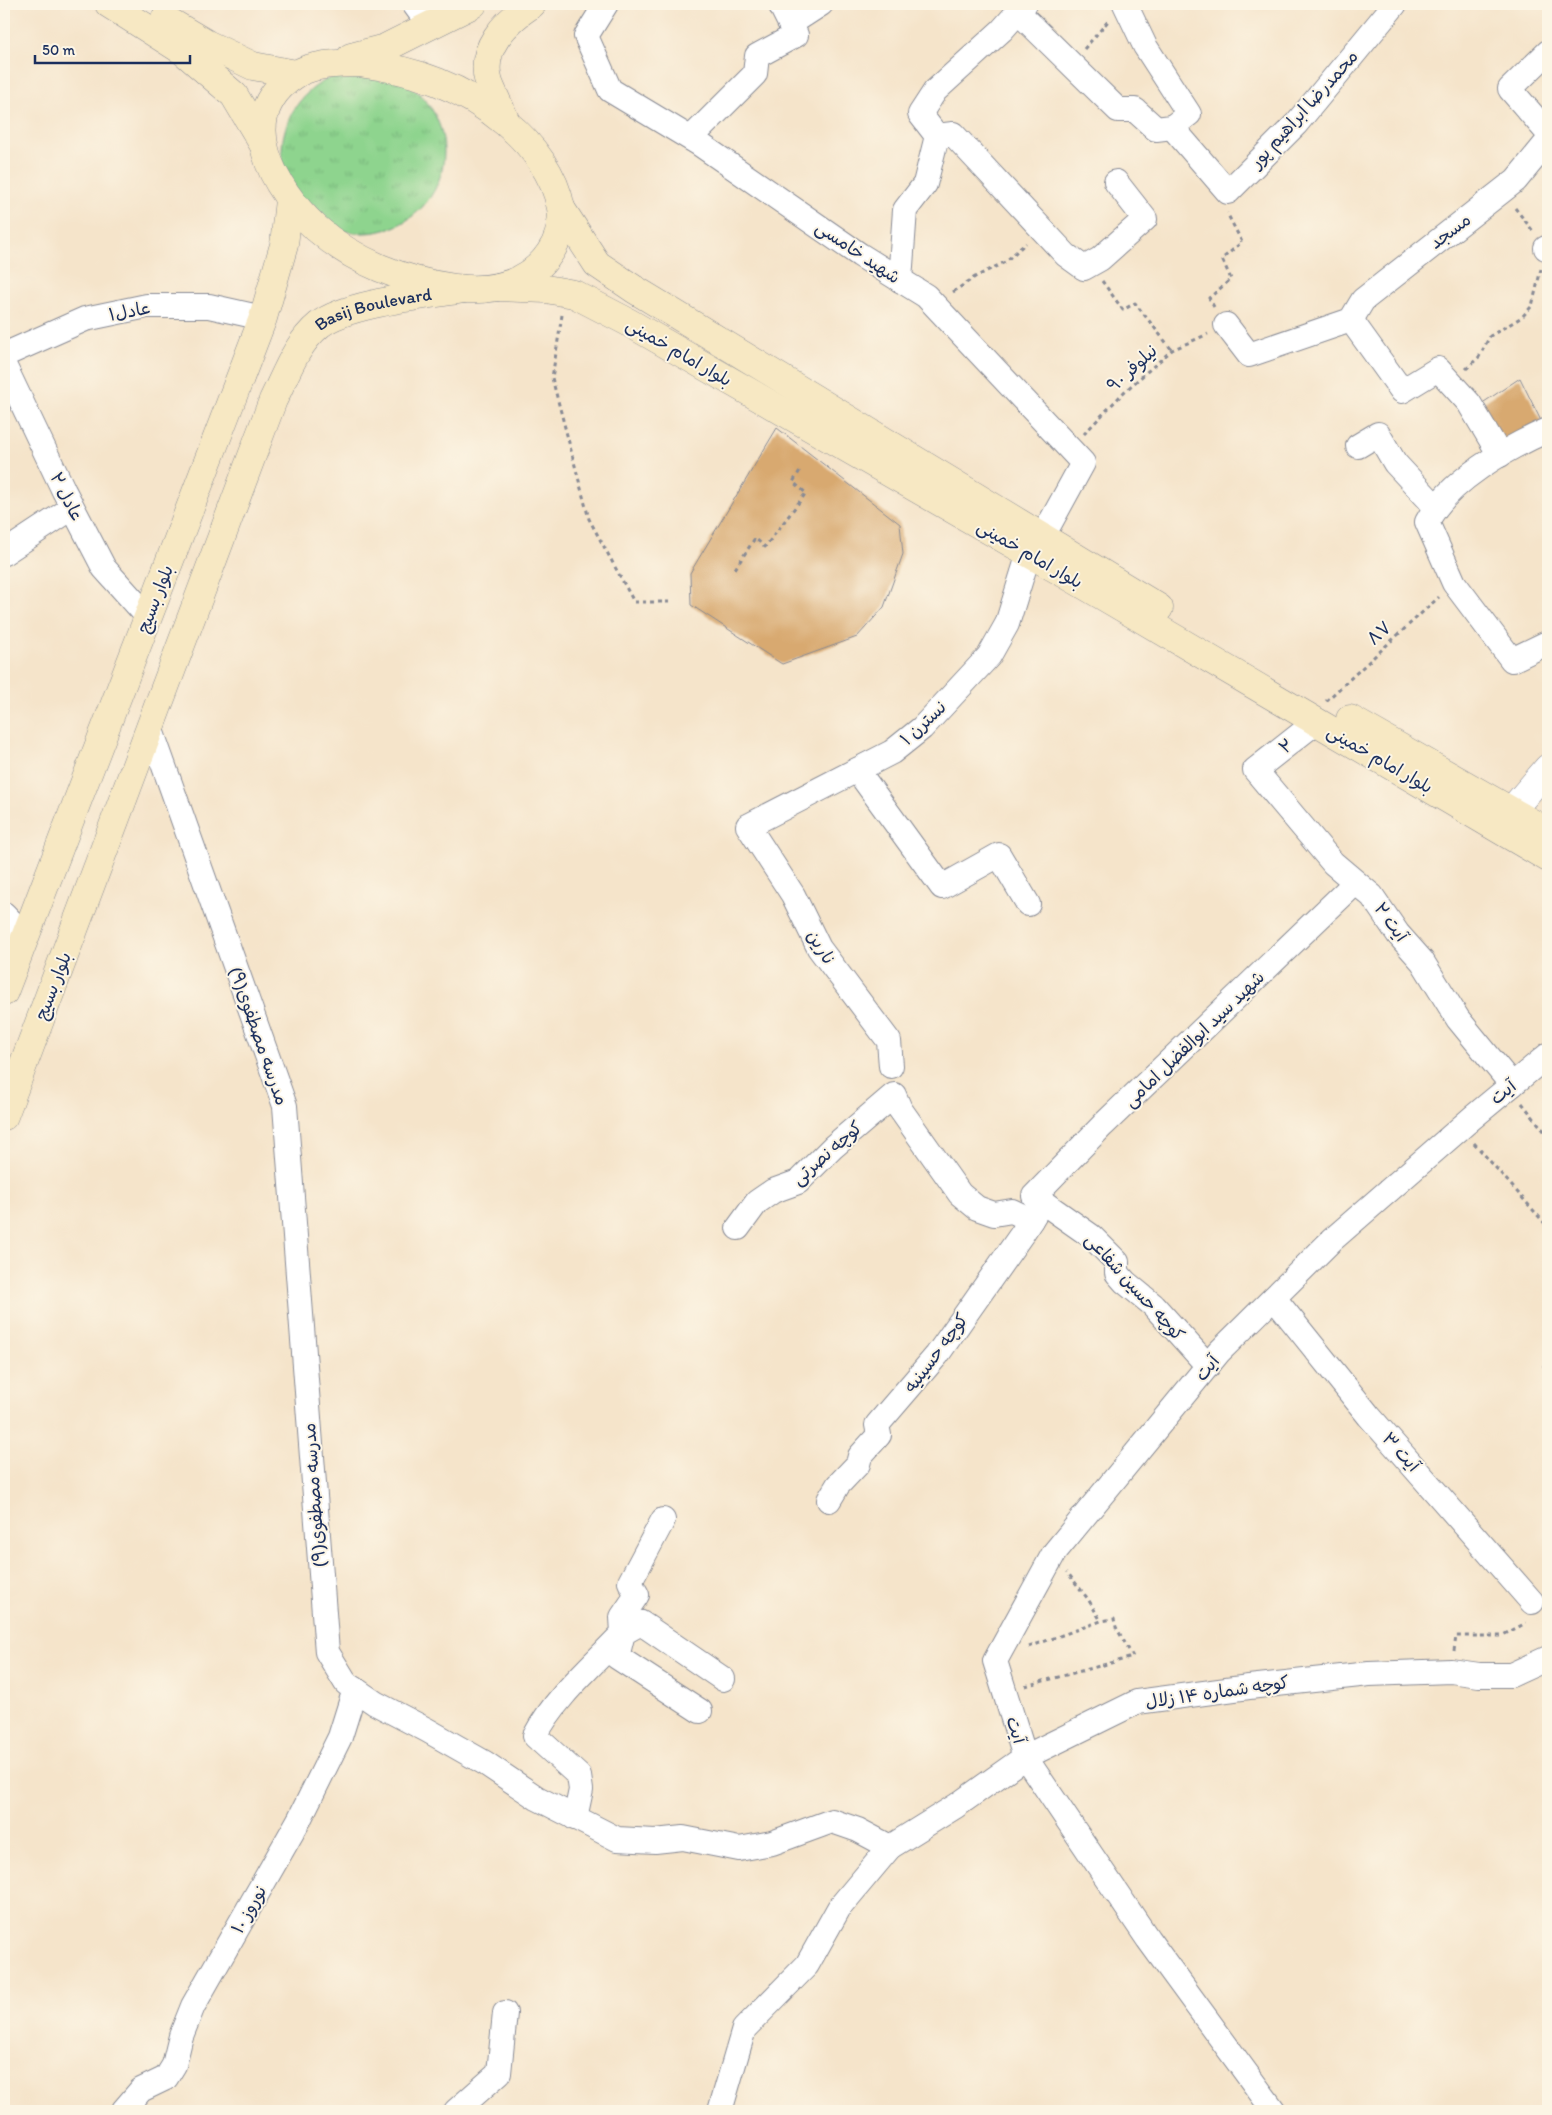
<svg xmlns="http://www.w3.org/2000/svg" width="1552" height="2115" viewBox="0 0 1552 2115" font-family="Itim,'Playpen Sans Arabic',sans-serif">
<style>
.park{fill:url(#park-tufts);stroke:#548276}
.building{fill:#d8a96f}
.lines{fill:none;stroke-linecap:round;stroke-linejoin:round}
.minor-casing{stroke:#888a94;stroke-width:26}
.tertiary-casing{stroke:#888a94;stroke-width:29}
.secondary-casing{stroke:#888a94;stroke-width:29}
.path{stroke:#888a94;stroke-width:3;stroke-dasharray:4 4;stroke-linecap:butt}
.minor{stroke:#fff;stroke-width:24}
.tertiary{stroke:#fff;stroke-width:28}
.secondary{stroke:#f7e8c3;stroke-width:28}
.labels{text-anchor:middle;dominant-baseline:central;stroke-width:4;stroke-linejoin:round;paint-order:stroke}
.street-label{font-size:18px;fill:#1b2f5e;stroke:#fcf5e5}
</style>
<defs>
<pattern id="park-tufts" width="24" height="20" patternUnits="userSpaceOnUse" patternTransform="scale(1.25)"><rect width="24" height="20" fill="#8ed48e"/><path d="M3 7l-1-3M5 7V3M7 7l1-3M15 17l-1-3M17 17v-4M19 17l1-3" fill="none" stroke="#7ab67d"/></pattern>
</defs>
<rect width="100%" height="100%" fill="#fcf5e5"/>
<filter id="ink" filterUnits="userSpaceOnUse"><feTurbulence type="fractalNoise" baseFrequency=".02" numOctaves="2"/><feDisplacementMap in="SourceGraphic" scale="10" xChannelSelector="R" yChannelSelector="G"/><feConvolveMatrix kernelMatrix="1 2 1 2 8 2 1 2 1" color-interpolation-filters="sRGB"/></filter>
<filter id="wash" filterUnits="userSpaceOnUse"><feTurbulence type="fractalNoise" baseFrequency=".0096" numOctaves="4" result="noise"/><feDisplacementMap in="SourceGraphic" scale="20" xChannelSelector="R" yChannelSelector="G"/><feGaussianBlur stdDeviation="1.12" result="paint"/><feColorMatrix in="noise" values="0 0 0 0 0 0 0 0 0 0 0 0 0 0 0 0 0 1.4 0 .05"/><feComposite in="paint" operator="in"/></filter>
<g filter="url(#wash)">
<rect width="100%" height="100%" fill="#f5e4ca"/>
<!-- park -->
<circle class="park" cx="363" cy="152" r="81"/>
<g id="blocks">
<!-- building -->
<g class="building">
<polygon points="1520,378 1544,427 1501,450 1475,408"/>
<polygon points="777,428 900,524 903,554 884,607 857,637 782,664 691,605 690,573"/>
</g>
</g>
</g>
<g filter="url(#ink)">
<use href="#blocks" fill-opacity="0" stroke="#888a94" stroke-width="1"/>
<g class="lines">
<!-- minor casing -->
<g class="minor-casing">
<g id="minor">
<polyline points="414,4 430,26"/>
<polyline points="606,4 586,36 610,90 698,143 860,255 926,296 1083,463 1043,536"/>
<polyline points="780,4 790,24"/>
<polyline points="1125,4 1145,46 1189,114 1172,127 1228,192 1296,124 1395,4"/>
<polyline points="1018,12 1118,110 1135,110 1156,129 1172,127"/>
<polyline points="1548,52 1510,89 1548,133"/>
<polyline points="937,136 953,134 1066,255 1084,268 1100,259 1145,219 1116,182"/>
<polyline points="691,138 755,74 757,56 796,35 790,24 821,4"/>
<polyline points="1546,248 1548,248"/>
<polyline points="900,280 905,210 925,184 937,136 920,114 935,91 1002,30 1025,4"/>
<polyline points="1351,320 1402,391 1438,369 1469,403 1500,455"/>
<polyline points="1226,325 1249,355 1351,320 1363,300 1516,180 1548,141"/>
<polyline points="4,355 85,319 147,306 209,306 263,318"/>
<polyline points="4,365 64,491 104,568 148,617"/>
<polyline points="1358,446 1378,434 1395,463 1435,506"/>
<polyline points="4,553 72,508"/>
<path d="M1545 644 1512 660 1454 583 1427 522C1448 481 1507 448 1548 430"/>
<polyline points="1316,722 1255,770 1333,863 1372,896 1398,934 1422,961 1458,1019 1512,1085"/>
<polyline points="150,727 285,1106 327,1652 346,1683 375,1703 427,1730 485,1763 537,1798 617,1839 655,1841 683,1838 739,1849 772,1843 832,1821 858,1830 890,1847"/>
<polyline points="857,770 942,887 999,855 1028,904"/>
<polyline points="4,914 25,936"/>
<polyline points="891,1066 889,1041 819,948 793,895 748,826 892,752 922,728 989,656 1007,624 1029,553"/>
<polyline points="738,1228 757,1202 773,1191 798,1182 833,1147 894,1095 900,1109 960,1194 977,1208 994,1214 1012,1211 1031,1220"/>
<polyline points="1274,1298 1369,1416 1532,1602"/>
<polyline points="1208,1366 1153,1305 1125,1282 1117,1273 1117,1262 1091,1236 1034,1196 1103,1125 1355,883"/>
<polyline points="829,1500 838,1485 858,1464 860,1456 879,1435 877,1425 937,1355 1022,1234 1039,1207"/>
<polyline points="700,1711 617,1657 623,1633 641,1623 723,1679"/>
<path d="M575 1818 581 1790 579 1776 535 1736C555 1697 593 1665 623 1633L622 1617 637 1595 630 1582 663 1520"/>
<polyline points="123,2111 141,2090 166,2078 174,2065 181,2036 193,2006 299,1820 340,1737 355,1689"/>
<polyline points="456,2111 499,2073 505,2013"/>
<polyline points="720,2111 744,2029 807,1965 839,1908 890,1847 956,1806 1025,1757 1137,1702 1249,1687 1369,1674 1451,1671 1479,1675 1511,1675 1548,1658"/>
<polyline points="1274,2111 1148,1939 1025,1757 995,1661 1054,1553 1219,1352 1332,1240 1472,1118 1548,1055"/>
</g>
</g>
<!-- tertiary casing -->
<g class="tertiary-casing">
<polyline id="tertiary" points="1512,810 1548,768"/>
</g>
<!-- secondary casing -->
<g class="secondary-casing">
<g id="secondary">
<polyline points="109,4 183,51 234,95 262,142"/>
<polyline points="165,19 207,44 253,66 296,74"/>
<polyline points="351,57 385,48 473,4"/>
<path d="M360 63C415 70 462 86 506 123 532 144 555 175 561 208 563 218 560 234 555 244 535 283 496 293 454 288 404 281 354 262 316 228 274 190 231 116 295 75 313 63 339 64 360 63Z"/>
<path d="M506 122C501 109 494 96 489 83 478 49 506 21 532 4"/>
<polyline points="562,210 597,264 634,289 1159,608"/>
<polyline points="499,287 546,289 574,294 628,322 1079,582 1548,858"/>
<polyline points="1350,719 1548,832"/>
<polyline points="4,992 263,318 284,245 289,200"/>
<path id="s1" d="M4 1116 273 400C286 374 296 344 319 325 346 303 428 295 464 289"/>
</g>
</g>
<!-- path -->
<g class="path">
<polyline points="1084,49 1110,19"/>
<polyline points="1515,208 1533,231"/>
<polyline points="1102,281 1123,310 1135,303 1172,350"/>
<polyline points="953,292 975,277 1005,262 1026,243"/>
<polyline points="1214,307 1209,298 1231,279 1222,259 1242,242 1227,213"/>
<polyline points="562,315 552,378 589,519 634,602 669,602"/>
<polyline points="1466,369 1479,357 1490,336 1522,317 1532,306 1541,269"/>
<polyline points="1084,434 1124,392 1172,350 1208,334"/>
<polyline points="735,569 755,538 765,547 806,493 793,482 801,469"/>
<polyline points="1326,701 1439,597"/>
<polyline points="1522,1103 1548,1136"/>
<polyline points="1474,1143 1548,1227"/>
<polyline points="1543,1367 1548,1363"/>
<polyline points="1029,1647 1101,1621 1088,1599 1067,1572"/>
<polyline points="1454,1651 1456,1636 1501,1636 1526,1623"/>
<polyline points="1025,1686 1133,1657 1116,1627 1114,1619 1101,1621"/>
</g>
<!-- minor -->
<use href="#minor" class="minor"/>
<!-- tertiary -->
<use href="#tertiary" class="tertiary"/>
<!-- secondary -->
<use href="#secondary" class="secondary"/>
</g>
</g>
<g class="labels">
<!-- street labels -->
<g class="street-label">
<text transform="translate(1304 109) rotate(-48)">محمدرضا ابراهیم پور</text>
<text transform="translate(1450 231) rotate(-37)">مسجد</text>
<text transform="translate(858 252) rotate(34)">شهید خامسی</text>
<text transform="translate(130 311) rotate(-10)">عادل۱</text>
<text stroke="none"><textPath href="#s1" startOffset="911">Basij Boulevard</textPath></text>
<text transform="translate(679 352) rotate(30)">بلوار امام خمینی</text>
<text transform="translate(1132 368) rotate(-42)">نیلوفر ۹۰</text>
<text transform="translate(67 497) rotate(63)">عادل ۲</text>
<text transform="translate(1030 554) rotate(30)">بلوار امام خمینی</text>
<text transform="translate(155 599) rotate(-69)">بلوار بسیج</text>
<text transform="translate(1379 633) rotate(-43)">۸۷</text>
<text transform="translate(923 723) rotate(-43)">نسترن ۱</text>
<text transform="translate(1286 746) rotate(-39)">۲</text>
<text transform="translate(1380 759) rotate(30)">بلوار امام خمینی</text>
<text transform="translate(1391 922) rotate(54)">آیت ۲</text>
<text transform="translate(821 947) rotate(58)">نارین</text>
<text transform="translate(53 986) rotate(-69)">بلوار بسیج</text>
<text transform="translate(259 1036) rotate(71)">مدرسه مصطفوی(۹)</text>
<text transform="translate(1194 1039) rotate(-44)">شهید سید ابوالفضل امامی</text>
<text transform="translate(1503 1092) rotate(-39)">آیت</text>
<text transform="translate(827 1153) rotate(-41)">کوچه نصرتی</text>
<text transform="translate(1135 1287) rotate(48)">کوچه حسین شفاعی</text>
<text transform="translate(936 1353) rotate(-53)">کوچه حسینیه</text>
<text transform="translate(1207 1368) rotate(-51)">آیت</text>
<text transform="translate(1401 1452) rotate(48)">آیت ۳</text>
<text transform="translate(314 1495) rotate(-94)">مدرسه مصطفوی(۹)</text>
<text transform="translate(1217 1692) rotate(-8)">کوچه شماره ۱۴ زلال</text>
<text transform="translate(1016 1730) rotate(73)">آیت</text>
<text transform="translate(249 1909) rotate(-60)">نوروز ۱۰</text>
</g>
</g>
<!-- margin -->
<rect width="1552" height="2115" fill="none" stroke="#fcf5e5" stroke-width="20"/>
<!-- scale -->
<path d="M35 55v8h155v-8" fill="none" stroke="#1b2f5e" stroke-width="2.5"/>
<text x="42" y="55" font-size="15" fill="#1b2f5e" stroke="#fcf5e5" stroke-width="4" paint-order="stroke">50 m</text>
</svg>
